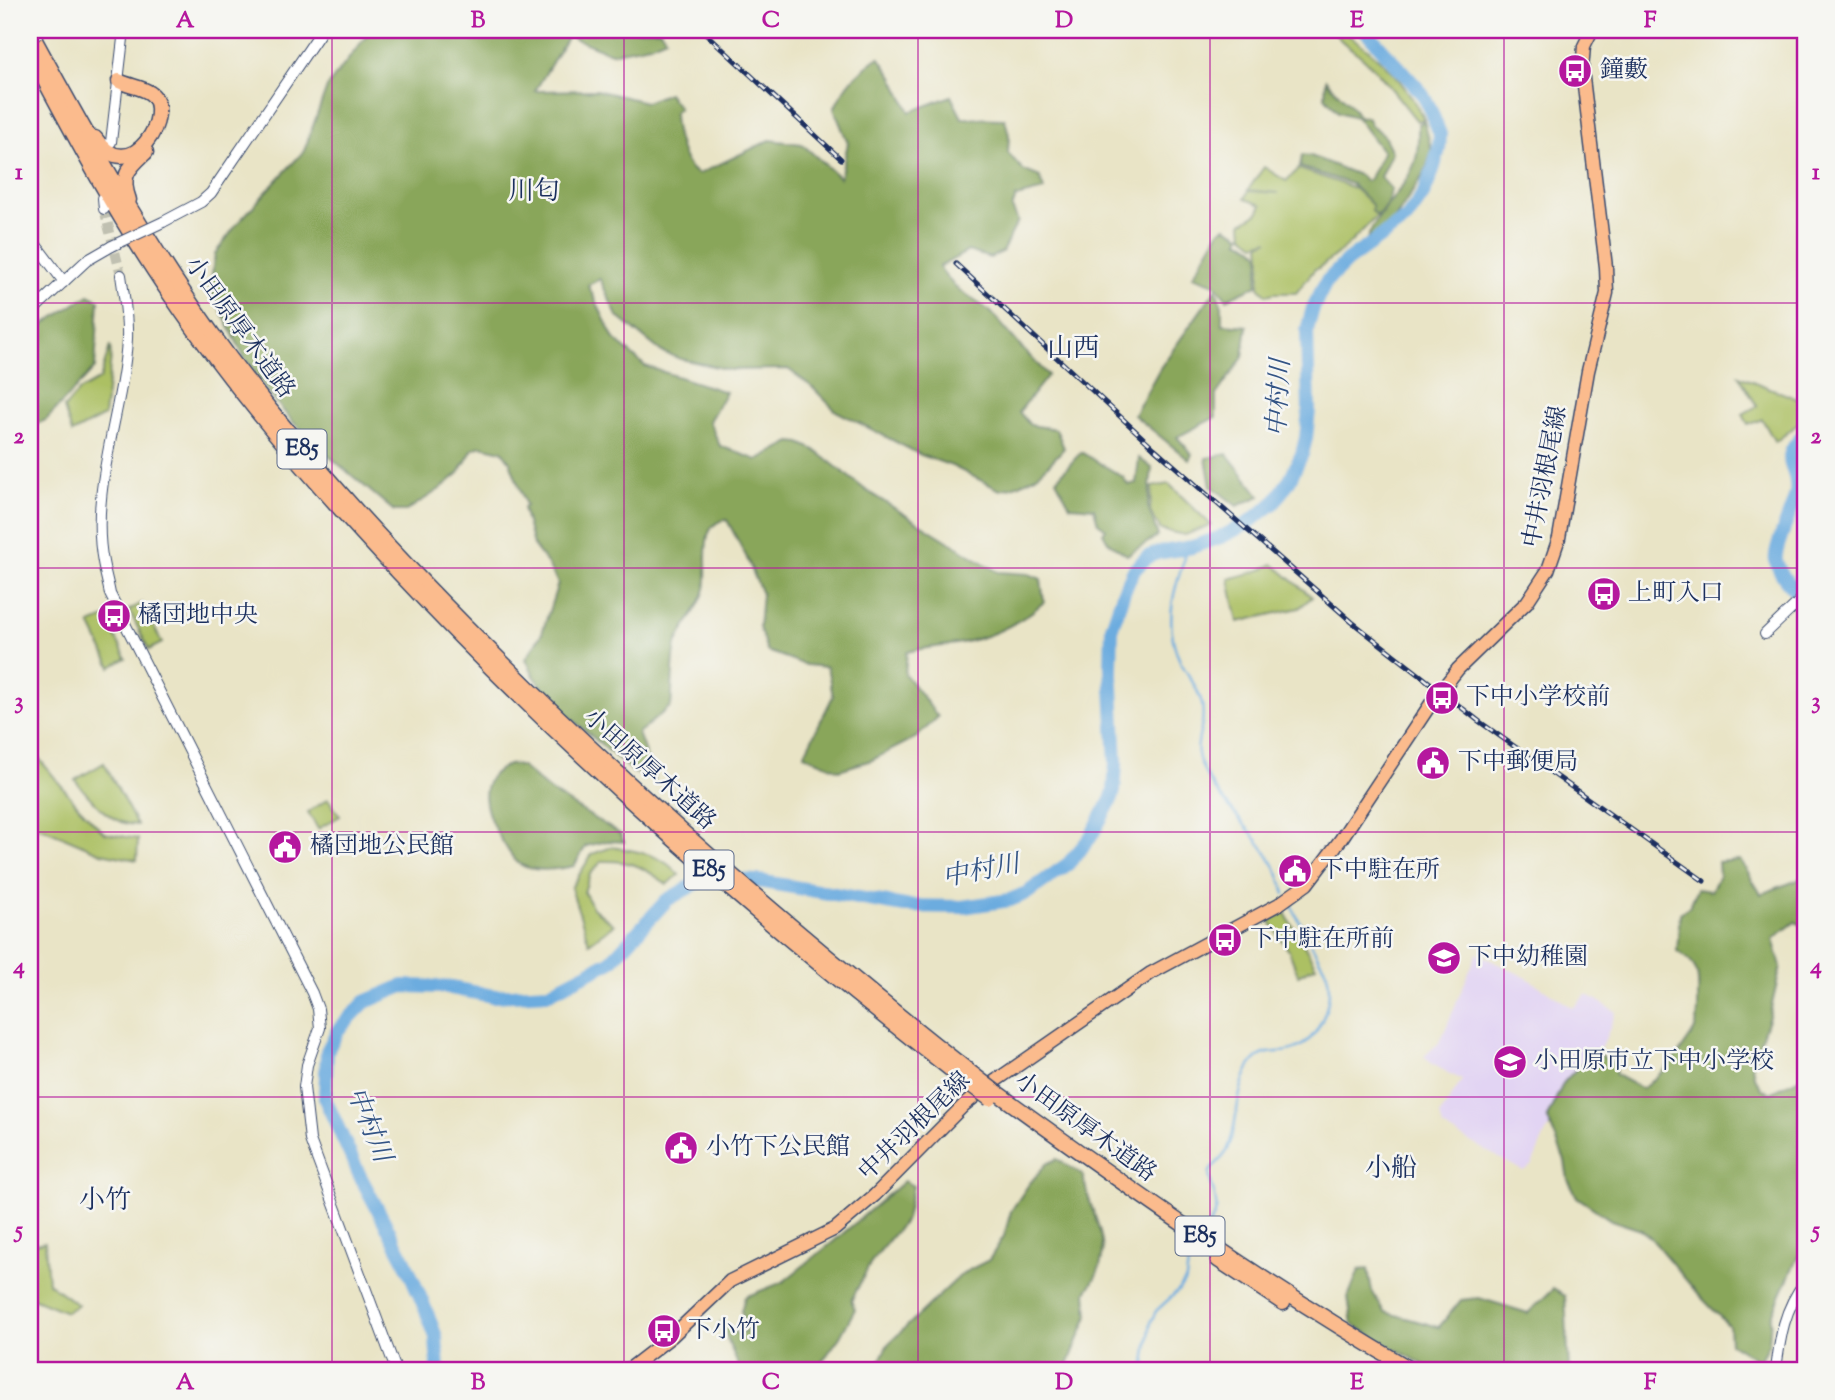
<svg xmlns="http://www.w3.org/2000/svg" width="1835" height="1400" viewBox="0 0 1835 1400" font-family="'Sorts Mill Goudy','Noto Serif JP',serif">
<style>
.built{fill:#e2d4f3}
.green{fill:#acc064;stroke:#647861;stroke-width:2}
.forest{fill:#89a65a;stroke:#526a5c;stroke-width:2}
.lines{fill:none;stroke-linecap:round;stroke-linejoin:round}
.stream{stroke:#6cacdf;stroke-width:2.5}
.river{stroke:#6cacdf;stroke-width:14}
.minor-tunnel{stroke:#c0c0b1;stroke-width:10;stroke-dasharray:10 5;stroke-linecap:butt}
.minor-casing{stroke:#3a4a6e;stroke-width:12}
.major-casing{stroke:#3a4a6e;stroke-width:15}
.highway-casing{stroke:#3a4a6e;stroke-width:17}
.minor{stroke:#fff;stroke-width:10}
.major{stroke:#fbbb8d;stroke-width:12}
.highway{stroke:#fbbb8d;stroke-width:14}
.rail-casing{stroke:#1b2f5e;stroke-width:5}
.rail{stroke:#f6f6f2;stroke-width:2.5;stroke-dasharray:8;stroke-linecap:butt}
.minor-bridge-casing{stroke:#3a4a6e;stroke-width:12;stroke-linecap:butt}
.highway-bridge-casing{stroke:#3a4a6e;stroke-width:17;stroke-linecap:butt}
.minor-bridge{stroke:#fff;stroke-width:10}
.highway-bridge{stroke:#fbbb8d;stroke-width:14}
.grid{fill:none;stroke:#b5179e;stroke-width:2;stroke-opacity:0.55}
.labels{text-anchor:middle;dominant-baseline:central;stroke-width:5;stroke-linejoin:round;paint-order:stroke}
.shield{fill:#f6f6f2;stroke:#5d6b8a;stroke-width:2}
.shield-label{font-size:23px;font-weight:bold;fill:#1b2f5e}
.poi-label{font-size:24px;fill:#1b2f5e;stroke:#f6f6f2;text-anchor:start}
.street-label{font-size:24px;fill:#1b2f5e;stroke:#f6f6f2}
.neighbourhood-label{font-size:26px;fill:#1b2f5e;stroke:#f6f6f2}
.water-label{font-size:26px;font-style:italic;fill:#335485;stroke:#f6f6f2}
.neatline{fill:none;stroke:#b5179e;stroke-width:2.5}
.grid-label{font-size:23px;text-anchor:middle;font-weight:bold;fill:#b5179e}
</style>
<rect width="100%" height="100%" fill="#f6f6f2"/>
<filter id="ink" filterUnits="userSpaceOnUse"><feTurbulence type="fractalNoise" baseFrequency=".0143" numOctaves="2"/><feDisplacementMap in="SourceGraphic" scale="14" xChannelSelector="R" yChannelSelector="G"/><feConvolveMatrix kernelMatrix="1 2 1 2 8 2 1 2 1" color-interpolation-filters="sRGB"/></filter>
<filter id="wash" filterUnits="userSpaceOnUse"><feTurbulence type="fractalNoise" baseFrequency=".00686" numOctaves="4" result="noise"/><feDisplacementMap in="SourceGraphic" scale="28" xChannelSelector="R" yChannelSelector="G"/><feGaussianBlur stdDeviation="1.57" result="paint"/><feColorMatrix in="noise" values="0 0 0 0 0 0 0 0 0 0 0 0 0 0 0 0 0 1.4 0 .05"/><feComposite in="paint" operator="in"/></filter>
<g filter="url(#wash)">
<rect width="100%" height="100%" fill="#e9e4c6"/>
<!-- built -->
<polygon class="built" points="1477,953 1527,978 1573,1008 1587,994 1616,1012 1604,1042 1554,1123 1546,1132 1532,1165 1523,1171 1443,1127 1440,1115 1462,1080 1432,1064 1424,1056 1440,1042"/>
<!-- green -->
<g class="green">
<path d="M1333 30H1340L1343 34H1347C1381 57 1405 81 1424 119L1417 121C1399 99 1379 70 1357 53 1348 46 1338 40 1333 30Z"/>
<polygon points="1264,167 1286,181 1299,169 1354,188 1373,205 1372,211 1377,216 1348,245 1319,268 1315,269 1296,293 1274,293 1267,295 1259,287 1261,256 1260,244 1269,240 1255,244 1243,235 1242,223 1258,213 1262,205 1245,199 1248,191 1279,193 1248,190"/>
<polygon points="110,346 111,357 104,416 72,433 64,408 79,391 100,379"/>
<path d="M1739 376 1803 401C1811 419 1788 432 1775 442L1762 419 1748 425 1743 414 1757 406Z"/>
<polygon points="1169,484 1211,525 1185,535 1161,530 1150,511 1152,487"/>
<polygon points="1273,564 1312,597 1299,608 1238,622 1229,579 1261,570"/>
<polygon points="142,603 162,643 149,650 129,610"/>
<polygon points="106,618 126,658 111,667 90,624"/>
<polygon points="30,753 37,756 79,807 104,833 138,839 137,860 101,853 43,828 30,826"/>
<path d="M104 763 137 825C110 825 91 799 75 780Z"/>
<polygon points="328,799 340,816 318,829 308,812"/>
<path d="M612 847C639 852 661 853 679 875L667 884C643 867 632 860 602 861L590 874 584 892 593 908 614 925 589 943 571 888 592 854Z"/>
<polygon points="1285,913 1316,966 1298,975 1289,951 1269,920"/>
<polygon points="45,1242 48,1283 78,1305 66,1312 30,1297 30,1245"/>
</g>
<!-- forest -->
<g class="forest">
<path d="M371 30H660L666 38 650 45 611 53 568 36 535 91 596 90 646 102 668 93 679 108 674 112C674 128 682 169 699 174L770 140 802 144 840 178 848 143 834 109C846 83 856 74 879 57L893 77 910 112 951 96 962 118 1005 119 1009 135 1008 153 1023 170 1040 177 1044 190 1016 197 1012 208 1018 221 1002 252 990 258 968 251 939 267 955 287 991 312 1021 347 1048 375 1019 412 1030 425 1056 429 1064 448C1043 472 1032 483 1000 490L952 466 921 455 836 411 811 386 788 369 730 370 681 359 662 352 617 316 600 279 588 285 614 339 645 366 726 392 709 421 720 446 757 460 791 442 800 443 815 450 867 491 998 572 1029 574 1041 579 1044 602C1018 625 989 638 956 644 939 647 923 648 907 652L905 674 938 717 917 737 872 760 839 770 804 755 833 696 827 667 806 665 767 651 759 627 762 594 746 556 727 520C696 521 710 570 705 589 700 608 685 624 677 642 672 654 673 691 671 706L638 733 655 780 633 772 558 707 534 676 526 659 542 633 558 583 547 563 533 545 523 508 526 506 510 462 502 451 481 446 473 449 459 473 440 489 406 511H394L330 457 292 421 270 395 244 357 210 288 215 254 237 224 304 151 327 87Z"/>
<path d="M1326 80C1335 91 1346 99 1353 108 1355 112 1357 115 1360 118L1367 117 1371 125 1383 134 1392 152 1380 177 1391 189 1388 203 1377 216 1372 211V205L1352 184 1300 167 1302 155 1311 156 1361 176 1365 181 1369 180 1383 152 1356 117 1338 112 1325 97Z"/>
<path d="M1424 121 1432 151 1425 172 1391 225 1366 242C1375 213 1404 192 1415 162 1419 151 1418 136 1418 124Z"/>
<path d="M1226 227 1241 235 1239 240C1270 254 1258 255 1257 285L1227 299 1215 284 1193 276 1220 230Z"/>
<polygon points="1216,289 1222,306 1222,324 1247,326 1243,357 1216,395 1216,417 1177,437 1192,454 1189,460 1134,415 1160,368"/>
<polygon points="89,295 99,300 95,368 46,420 30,427 30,333"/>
<polygon points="1081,452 1123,477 1128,485 1136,483 1139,458 1152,468 1148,506 1158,536 1127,555 1108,542 1103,533 1106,529 1098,523 1094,508 1070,506 1056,480"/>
<polygon points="1227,454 1260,496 1237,506 1211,486 1206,458"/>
<path d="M511 764 522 767 550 791 620 834 624 842 608 841 586 846 574 866C559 869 536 873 521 865 513 861 509 851 504 844 486 817 470 778 511 764Z"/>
<path d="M1740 860 1761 894 1798 880 1805 875V926L1795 922 1773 939 1781 966 1770 1013 1752 1065 1754 1076 1762 1089 1771 1093 1805 1075V1252L1797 1258 1778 1301 1771 1317 1769 1343 1759 1361 1730 1343 1729 1326 1697 1293 1650 1237 1641 1230 1611 1220 1577 1197 1568 1180 1565 1161 1547 1117 1564 1082 1594 1050 1614 1064 1616 1075 1642 1089C1663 1073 1681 1053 1694 1031 1699 1022 1698 1008 1698 998 1699 972 1699 966 1677 951L1680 913 1690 906 1697 889 1711 891 1719 876 1718 862Z"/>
<path d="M1057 1159 1083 1175C1091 1224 1121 1245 1086 1292L1088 1316 1066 1370H878V1364L888 1344 963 1273 989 1260 1004 1236 1011 1211 1029 1184 1046 1164Z"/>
<polygon points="904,1181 913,1186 906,1219 871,1262 851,1301 855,1309 840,1337 816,1370 740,1370 721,1323 738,1334 748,1329 741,1311 745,1297 783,1282 833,1242"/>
<polygon points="1368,1269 1372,1291 1384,1312 1439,1327 1461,1300 1479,1298 1528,1313 1553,1289 1565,1296 1569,1370 1433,1370 1352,1324 1348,1297 1359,1270"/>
</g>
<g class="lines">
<!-- stream -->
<g class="stream">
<path d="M1189 547C1175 583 1162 623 1180 661 1187 674 1199 689 1202 704 1207 738 1185 741 1209 780 1233 819 1275 847 1285 894"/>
<path d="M1204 1231C1225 1207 1214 1201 1209 1174 1213 1164 1224 1159 1228 1149 1239 1122 1235 1086 1253 1062 1265 1047 1282 1056 1297 1048 1321 1037 1334 999 1327 974 1325 968 1320 961 1317 955 1308 938 1299 920 1290 903"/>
<polyline points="1144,1370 1151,1322 1156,1311 1179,1290 1186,1279 1189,1256 1197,1239"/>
</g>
<!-- river -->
<g class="river">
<path d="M1805 433C1775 464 1800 463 1796 493 1793 511 1773 548 1776 561 1780 576 1794 590 1805 601"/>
<polyline points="438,1370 436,1337 427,1313 405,1261 359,1174 325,1099 327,1051 338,1030 365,1002 403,986 446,987 493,996 549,993 611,961 667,900 704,879 758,881 905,906 962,907 1010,900 1027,893 1068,864 1090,838 1111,800 1114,791 1116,763 1111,668 1112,627 1124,591 1134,570 1147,557 1157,553 1192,547 1221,537 1247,524 1274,503 1289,481 1302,454 1306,438 1309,410 1307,330 1313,308 1326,282 1347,261 1407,218 1423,195 1432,173 1439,149 1440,134 1429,106 1421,92 1365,30"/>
</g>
</g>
</g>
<g filter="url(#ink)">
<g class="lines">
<!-- minor-tunnel -->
<polyline class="minor-tunnel" points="104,209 121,275"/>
<!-- minor casing -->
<g class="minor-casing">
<g id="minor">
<polyline points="111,142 124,30"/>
<polyline points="103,198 104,209"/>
<polyline points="163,222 201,202 211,193 322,30"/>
<polyline points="30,237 64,282"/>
<path d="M121 275C124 296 128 318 127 339 123 412 89 490 103 562 105 573 108 583 110 594L312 993 318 1009 320 1028 307 1065 304 1087 310 1140 396 1370"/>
<polyline points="30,313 86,261 112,246"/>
<polyline points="1765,634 1805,596"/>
<path d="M1776 1370C1780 1337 1784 1309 1805 1282"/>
</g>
</g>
<!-- major casing -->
<g class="major-casing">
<polyline id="major" points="628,1370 672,1336 730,1281 835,1229 875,1195 964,1105 988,1086 1151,973 1279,904 1307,884 1341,839 1432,702 1458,669 1527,602 1548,570 1559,538 1588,371 1607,293 1606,267 1582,70 1584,46 1592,30"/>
</g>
<!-- highway casing -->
<g class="highway-casing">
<g id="highway">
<path d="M30 31C91 143 153 255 230 358 311 466 404 565 500 660 648 807 806 943 970 1072"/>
<path d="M30 53C74 136 118 219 171 296 238 395 317 486 399 573 572 758 764 924 964 1080"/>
<path d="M95 138C131 191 177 111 150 93 142 87 128 86 119 81"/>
<path d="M129 200C120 175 128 169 146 152"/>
<path d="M996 1092C1131 1190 1267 1286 1412 1370"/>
<polyline points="1218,1260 1283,1303"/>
</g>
</g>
<!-- minor -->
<use href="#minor" class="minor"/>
<!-- major -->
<use href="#major" class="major"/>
<!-- highway -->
<use href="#highway" class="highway"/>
<!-- rail casing -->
<g class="rail-casing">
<g id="rail">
<polyline points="702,30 841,159"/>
<polyline points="956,264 1154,448 1352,622 1480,722 1704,881"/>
</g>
</g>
<!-- rail -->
<use href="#rail" class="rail"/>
<!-- minor-bridge casing -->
<g class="minor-bridge-casing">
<g id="minor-bridge">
<polyline points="30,40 42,30"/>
<polyline points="112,246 163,222"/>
</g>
</g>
<!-- highway-bridge casing -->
<g class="highway-bridge-casing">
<g id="highway-bridge">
<polyline points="970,1072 996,1092"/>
<polyline points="964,1080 990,1099"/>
</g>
</g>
<!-- minor-bridge -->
<use href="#minor-bridge" class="minor-bridge"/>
<!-- highway-bridge -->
<use href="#highway-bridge" class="highway-bridge"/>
</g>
</g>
<!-- grid -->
<path class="grid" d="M332 30V1370M624 30V1370M918 30V1370M1210 30V1370M1504 30V1370M30 303H1805M30 568H1805M30 832H1805M30 1097H1805"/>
<!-- icons -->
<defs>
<g id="bus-disc" transform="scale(1.75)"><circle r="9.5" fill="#b5179e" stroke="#f6f6f2"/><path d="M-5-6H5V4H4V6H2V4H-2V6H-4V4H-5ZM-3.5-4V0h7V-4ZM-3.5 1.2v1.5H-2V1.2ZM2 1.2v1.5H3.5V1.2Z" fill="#fff"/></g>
<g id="civic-disc" transform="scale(1.75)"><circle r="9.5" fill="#b5179e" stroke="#f6f6f2"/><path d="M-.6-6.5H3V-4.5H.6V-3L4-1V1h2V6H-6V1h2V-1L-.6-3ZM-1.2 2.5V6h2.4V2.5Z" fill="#fff"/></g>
<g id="school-disc" transform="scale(1.75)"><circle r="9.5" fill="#b5179e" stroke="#f6f6f2"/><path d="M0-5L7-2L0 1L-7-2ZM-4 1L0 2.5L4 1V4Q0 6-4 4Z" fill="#fff"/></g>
</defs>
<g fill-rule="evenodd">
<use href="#bus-disc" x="1575" y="71"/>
<use href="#bus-disc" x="1604" y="594"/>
<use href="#bus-disc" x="114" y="616"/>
<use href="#bus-disc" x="1442" y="698"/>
<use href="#civic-disc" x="1433" y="763"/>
<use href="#civic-disc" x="285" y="847"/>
<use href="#civic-disc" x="1295" y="871"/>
<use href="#bus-disc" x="1225" y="940"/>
<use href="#school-disc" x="1444" y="958"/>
<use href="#school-disc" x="1510" y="1062"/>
<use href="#civic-disc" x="681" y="1148"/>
<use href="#bus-disc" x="664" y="1331"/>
</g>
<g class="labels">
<!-- shield labels -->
<g class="shield">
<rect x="277.5" y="429.5" width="49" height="39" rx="5"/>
<rect x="684.5" y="850.5" width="49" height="39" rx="5"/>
<rect x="1175.5" y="1216.5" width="49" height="39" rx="5"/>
</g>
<g class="shield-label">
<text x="302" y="449">E85</text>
<text x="709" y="870">E85</text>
<text x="1200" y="1236">E85</text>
</g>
<!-- poi labels -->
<g class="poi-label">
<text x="1600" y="71">鐘藪</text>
<text x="1628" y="594">上町入口</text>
<text x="138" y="616">橘団地中央</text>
<text x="1466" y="698">下中小学校前</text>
<text x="1458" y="763">下中郵便局</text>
<text x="310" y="847">橘団地公民館</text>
<text x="1320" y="871">下中駐在所</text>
<text x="1250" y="940">下中駐在所前</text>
<text x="1468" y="958">下中幼稚園</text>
<text x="1534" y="1062">小田原市立下中小学校</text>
<text x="706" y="1148">小竹下公民館</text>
<text x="688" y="1331">下小竹</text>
</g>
<!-- street labels -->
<g class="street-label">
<text transform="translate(239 328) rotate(54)">小田原厚木道路</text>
<text transform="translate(1546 477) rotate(-79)">中井羽根尾線</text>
<text transform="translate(649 770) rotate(42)">小田原厚木道路</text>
<text transform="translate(915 1127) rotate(-44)">中井羽根尾線</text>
<text transform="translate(1085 1128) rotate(36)">小田原厚木道路</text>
</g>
<!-- neighbourhood labels -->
<g class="neighbourhood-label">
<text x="534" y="192">川匂</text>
<text x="1073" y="349">山西</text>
<text x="1391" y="1169">小船</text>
<text x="105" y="1201">小竹</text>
</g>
<!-- water labels -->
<g class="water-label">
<text transform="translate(1280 398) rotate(-87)">中村川</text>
<text transform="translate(981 872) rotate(-11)">中村川</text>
<text transform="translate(368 1125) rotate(68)">中村川</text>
</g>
</g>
<!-- margin -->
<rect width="1835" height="1400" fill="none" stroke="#f6f6f2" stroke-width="77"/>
<rect x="38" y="38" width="1759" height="1324" class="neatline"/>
<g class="grid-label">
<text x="185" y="27">A</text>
<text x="478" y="27">B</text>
<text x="771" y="27">C</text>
<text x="1064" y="27">D</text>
<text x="1357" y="27">E</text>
<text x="1650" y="27">F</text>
<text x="19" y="179">1</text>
<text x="1816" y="179">1</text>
<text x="19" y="443">2</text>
<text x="1816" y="443">2</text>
<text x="19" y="708">3</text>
<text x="1816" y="708">3</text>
<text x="19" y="973">4</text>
<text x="1816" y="973">4</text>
<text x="19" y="1237">5</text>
<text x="1816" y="1237">5</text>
<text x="185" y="1389">A</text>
<text x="478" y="1389">B</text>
<text x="771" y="1389">C</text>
<text x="1064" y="1389">D</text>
<text x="1357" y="1389">E</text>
<text x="1650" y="1389">F</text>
</g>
</svg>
